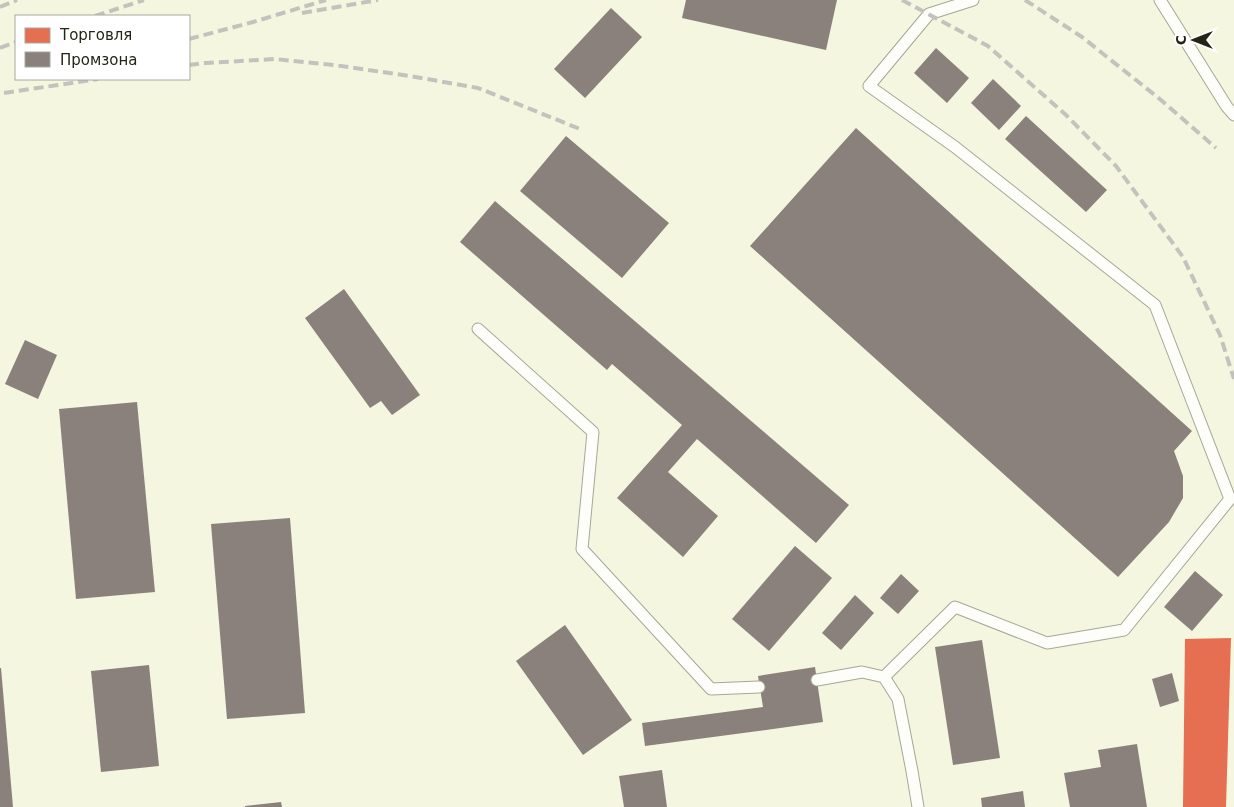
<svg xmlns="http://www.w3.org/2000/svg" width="1234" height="807" viewBox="0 0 1234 807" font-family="'DejaVu Sans',sans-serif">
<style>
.shops{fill:#e76f51}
.industry{fill:#8a817c}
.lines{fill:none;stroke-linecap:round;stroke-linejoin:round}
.service-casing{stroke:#a6a796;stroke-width:13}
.service{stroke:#fdfefa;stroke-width:11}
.rail{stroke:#c3c3be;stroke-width:4;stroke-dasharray:10 5;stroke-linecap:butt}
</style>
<rect width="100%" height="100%" fill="#f4f6e0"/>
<!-- shops -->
<polygon class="shops" points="1231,638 1226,807 1183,807 1185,639"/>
<!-- industry -->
<g class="industry">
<polygon points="686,0 837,0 826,50 682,18"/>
<polygon points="611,8 642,37 585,98 554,69"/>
<polygon points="936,48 969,78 947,103 914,73"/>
<polygon points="993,79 1021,106 999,130 971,103"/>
<polygon points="1026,116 1107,190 1086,212 1005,139"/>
<polygon points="856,128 1192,431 1174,451 1183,476 1183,498 1169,522 1118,577 750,246"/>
<polygon points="566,136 669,223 622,278 520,191"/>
<polygon points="495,201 849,505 816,543 697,439 668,472 718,516 683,557 617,498 682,425 612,364 607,370 460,242"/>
<polygon points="344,289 420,395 392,415 381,401 370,408 305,318"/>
<polygon points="25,340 57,355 38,399 5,384"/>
<polygon points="137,402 155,592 76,599 59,409"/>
<polygon points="290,518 305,713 227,719 211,524"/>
<polygon points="795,546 832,578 769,651 732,619"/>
<polygon points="1195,571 1223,595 1192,631 1164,607"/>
<polygon points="901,574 919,591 898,614 880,598"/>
<polygon points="855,595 874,613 841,650 822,633"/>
<polygon points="565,625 632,720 583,755 516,661"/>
<polygon points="982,640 1000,758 953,765 935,647"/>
<polygon points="149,665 159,766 101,772 91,671"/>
<polygon points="815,667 823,722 766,730 645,746 642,723 763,707 758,676"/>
<polygon points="0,668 1,668 13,807 0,807"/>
<polygon points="1172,673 1179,701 1160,707 1152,679"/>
<polygon points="1137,744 1147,807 1070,807 1064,773 1101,767 1098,750"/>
<polygon points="662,770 667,807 624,807 619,776"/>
<polygon points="1023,791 1025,807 982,807 981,798"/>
<polygon points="281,802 282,807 245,807 245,806"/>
</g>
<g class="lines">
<!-- service casing -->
<g class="service-casing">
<g id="service">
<polyline points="1160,0 1227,107 1234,115"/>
<polyline points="478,329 593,432 582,549 711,689 759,687"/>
<polyline points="884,677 955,607 1047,643 1124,630 1230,499 1155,305 955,147 869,86 929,14 973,0"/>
<polyline points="817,680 862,672 884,677 898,699 912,771 918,807"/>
</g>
</g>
<!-- service -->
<use href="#service" class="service"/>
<!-- rail -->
<g class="rail">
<polyline points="902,0 988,46 1066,115 1116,166 1183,257 1220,335 1234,379"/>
<polyline points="1025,0 1082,37 1161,100 1216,148"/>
<polyline points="0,7 17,0"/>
<polyline points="302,13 378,0"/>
<polyline points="95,16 144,0"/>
<polyline points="189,39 253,22 326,0"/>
<polyline points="0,48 16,42"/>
<polyline points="189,65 206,63 275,59 334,65 410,76 478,88 580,129"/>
<polyline points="4,93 98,79"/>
</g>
</g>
<!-- legend -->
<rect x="15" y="15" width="175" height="65" fill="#ffffff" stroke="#a8a8a2"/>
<rect x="25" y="28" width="25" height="15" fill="#e76f51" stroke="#a8a8a2"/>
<text x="60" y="40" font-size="15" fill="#252517">Торговля</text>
<rect x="25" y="52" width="25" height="15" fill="#8a817c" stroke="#a8a8a2"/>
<text x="60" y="65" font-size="15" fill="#252517">Промзона</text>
<!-- north arrow -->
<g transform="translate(1194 40) rotate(270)" stroke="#ffffff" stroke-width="4" paint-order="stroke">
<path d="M0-4L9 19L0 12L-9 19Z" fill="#252517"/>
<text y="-8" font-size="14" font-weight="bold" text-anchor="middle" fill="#252517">С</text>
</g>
</svg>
